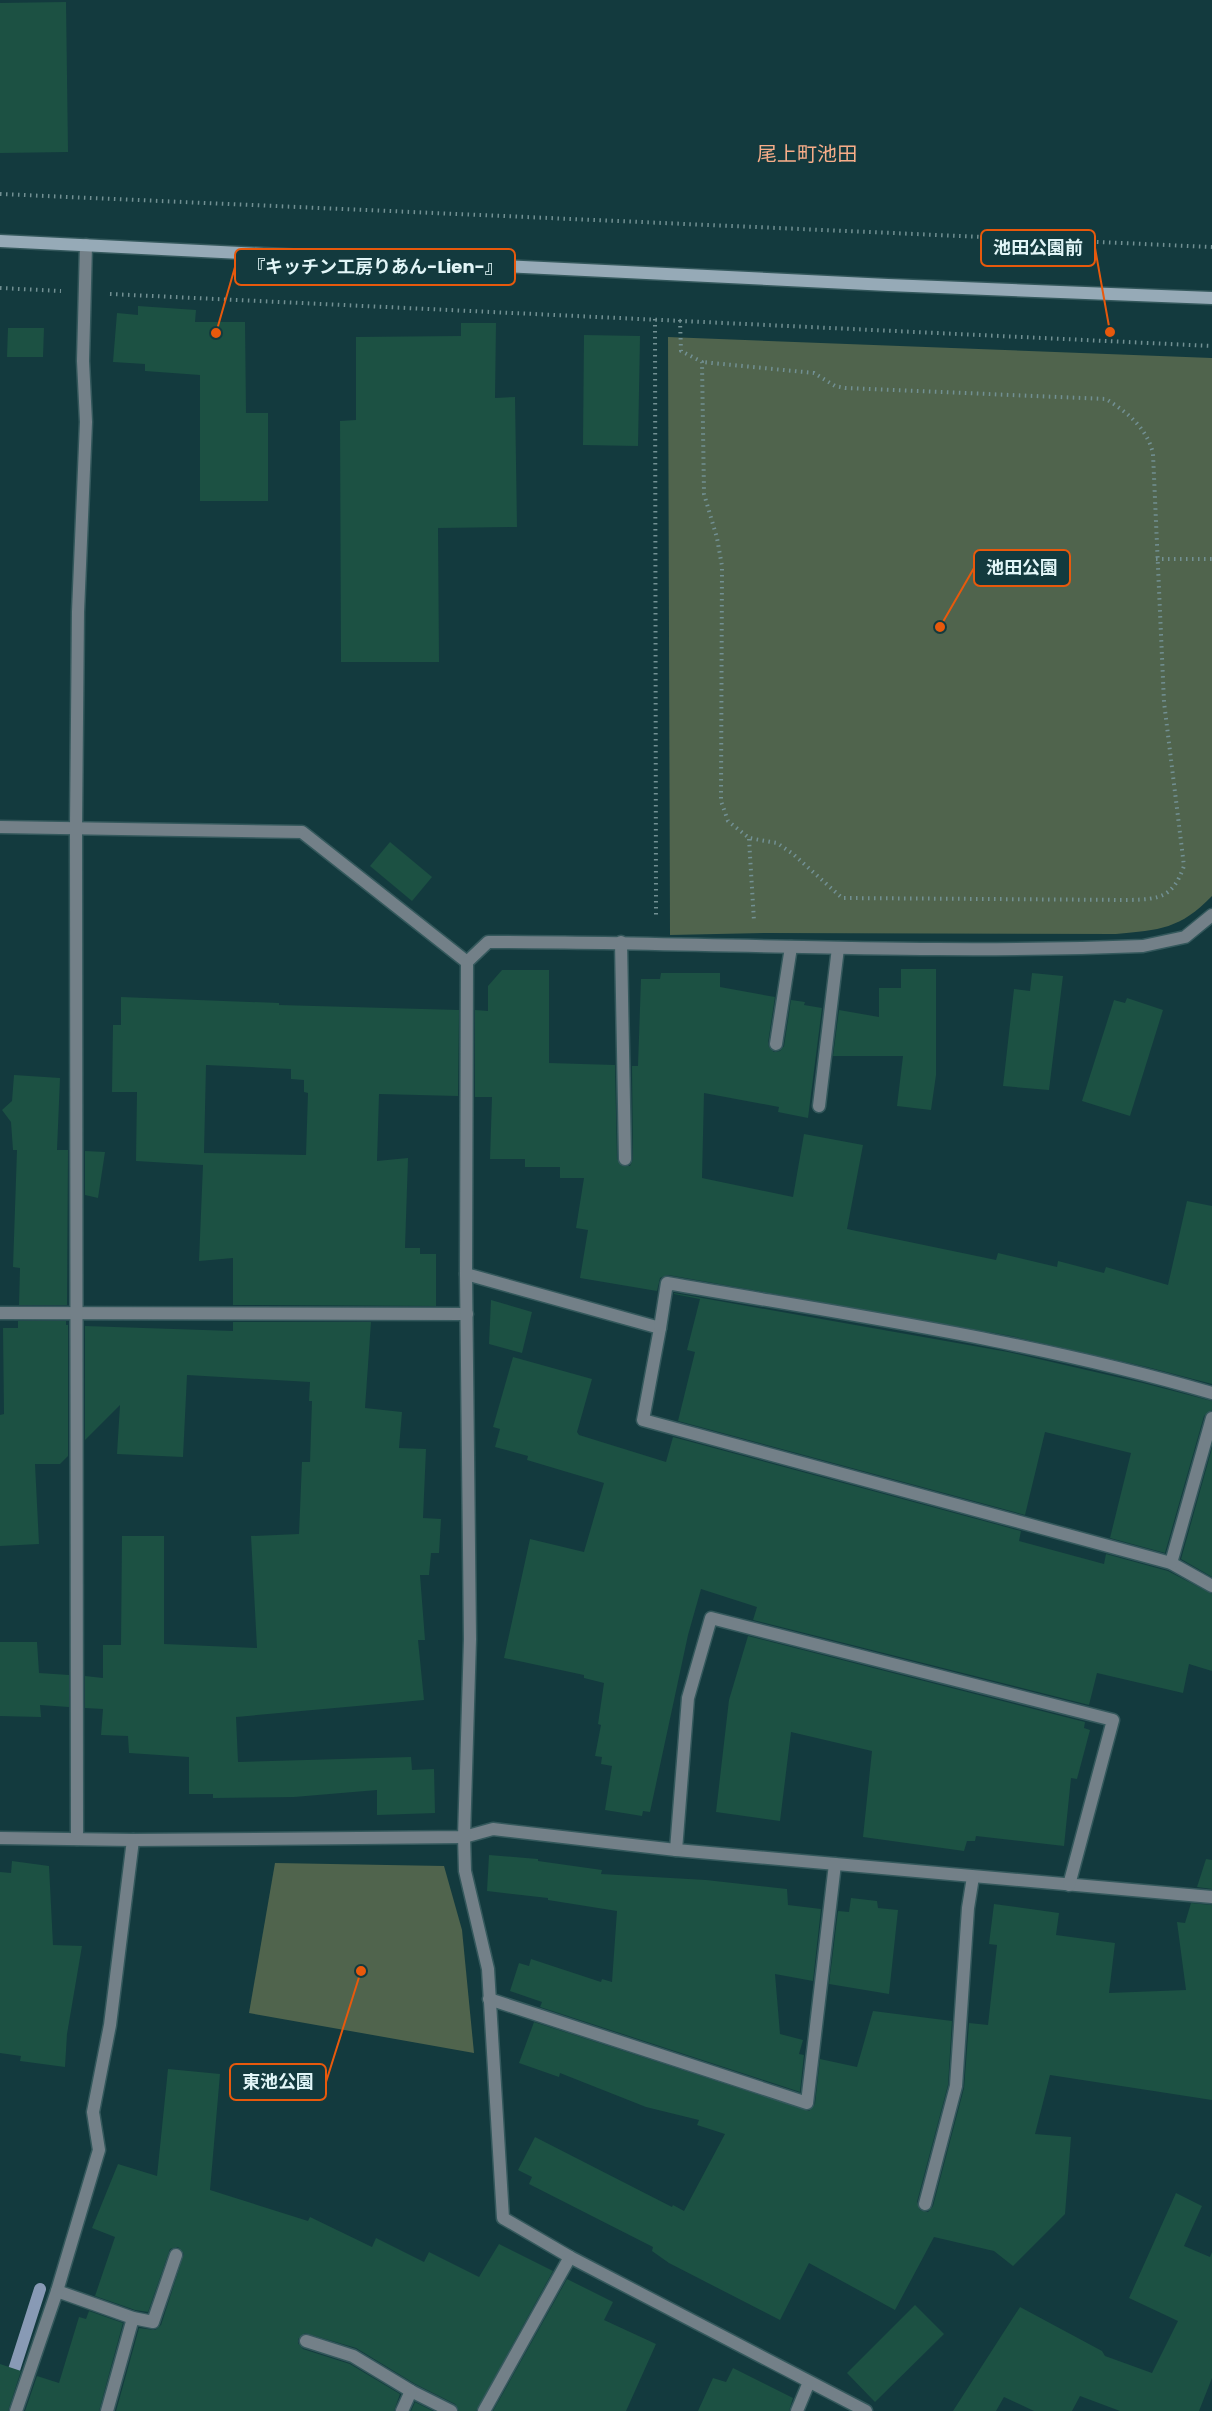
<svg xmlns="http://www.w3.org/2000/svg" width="1212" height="2411" viewBox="0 0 1212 2411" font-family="Poppins,'Noto Sans JP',sans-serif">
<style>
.green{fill:#50644d}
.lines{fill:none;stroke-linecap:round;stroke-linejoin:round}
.stream{stroke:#889ab5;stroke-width:12}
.building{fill:#1c5143;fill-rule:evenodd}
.street-casing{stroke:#34585c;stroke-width:15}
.secondary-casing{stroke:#34585c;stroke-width:15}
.path{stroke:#729093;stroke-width:4;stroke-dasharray:1.5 4.5;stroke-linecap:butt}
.street{stroke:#738088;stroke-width:12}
.secondary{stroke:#96aab7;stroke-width:12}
.labels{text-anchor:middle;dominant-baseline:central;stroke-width:4.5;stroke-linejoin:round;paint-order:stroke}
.quarter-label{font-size:20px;fill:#f7ad89;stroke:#133a3e}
.leader{fill:none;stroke:#e8590c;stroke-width:2}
.callout-dot{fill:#e8590c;stroke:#133a3e;stroke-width:2}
.callout{fill:#133a3e;stroke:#e8590c;stroke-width:2}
.callout-label{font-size:18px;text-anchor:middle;font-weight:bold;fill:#e1f5f7}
</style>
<rect width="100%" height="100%" fill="#133a3e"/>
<!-- green -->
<g class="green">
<path d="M668 337 1212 358V896C1180 929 1160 930 1116 934L765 933 670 935Z"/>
<polygon points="275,1863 444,1866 462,1930 474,2053 249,2013"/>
</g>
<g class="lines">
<!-- stream -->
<polyline class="stream" points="14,2370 40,2289"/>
</g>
<!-- building -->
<g class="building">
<polygon points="66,2 68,152 0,153 0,3"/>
<polygon points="138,306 196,310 195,322 245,322 246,413 268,413 268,501 200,501 200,375 145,371 145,364 113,362 117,313 138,315"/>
<polygon points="461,323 496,323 495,398 515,397 517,527 438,528 439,662 341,662 340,421 356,420 356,337 461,336"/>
<polygon points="8,328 44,328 43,357 7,357"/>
<polygon points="584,335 640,336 638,446 583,445"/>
<polygon points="390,842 432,877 412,901 370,866"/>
<polygon points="901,969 936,969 936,1075 931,1110 897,1106 903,1056 833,1056 839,1010 879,1017 879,988 901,988"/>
<polygon points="502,970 549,970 549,1063 615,1065 617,1159 622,1166 630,1166 633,1159 632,1066 638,1066 641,979 660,979 661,973 720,973 720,987 775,997 768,1043 769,1047 774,1052 780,1051 784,1046 791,1000 805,1002 804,1005 822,1008 808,1118 778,1112 779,1107 704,1093 702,1178 793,1197 804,1134 863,1145 847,1229 996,1260 998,1253 1057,1267 1058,1261 1104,1273 1106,1267 1168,1285 1187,1201 1212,1206 1212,1384 1147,1367 1011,1336 668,1275 660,1278 657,1291 580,1278 588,1230 576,1228 584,1178 560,1178 560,1167 525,1167 525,1159 490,1159 492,1097 475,1097 475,1010 488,1011 488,986"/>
<polygon points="1032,973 1063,976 1049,1090 1003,1086 1014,989 1030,991"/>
<path d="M121 997 279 1003V1005L459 1010 458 1096 379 1094 377 1161 408 1158 405 1248H420V1254H436V1306L233 1305V1258L199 1261 203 1165 136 1161 137 1092H112L113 1025H121ZM206 1065 291 1069V1079L304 1080V1092L308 1093 306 1155 204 1153Z"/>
<polygon points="1127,998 1163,1010 1130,1116 1082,1101 1114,1000 1125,1003"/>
<polygon points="14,1075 60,1078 57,1150 68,1150 67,1305 19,1305 20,1268 13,1267 17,1150 13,1150 11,1122 2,1110 12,1101"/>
<polygon points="85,1151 105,1152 98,1198 85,1195"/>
<polygon points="674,1293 1008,1352 1143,1383 1212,1401 1212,1410 1204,1416 1165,1553 1110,1538 1131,1453 1045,1432 1025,1515 678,1421 695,1352 687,1350 700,1299 674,1294"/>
<polygon points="491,1300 532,1312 522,1353 489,1344"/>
<polygon points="18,1321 66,1321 66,1325 68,1325 68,1456 60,1464 35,1464 39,1544 0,1546 0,1415 4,1414 3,1328 18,1328"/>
<polygon points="233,1322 371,1322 365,1408 402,1412 399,1448 426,1449 423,1518 441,1519 439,1553 431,1553 429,1575 420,1575 425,1640 418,1640 424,1700 236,1717 238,1762 411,1757 412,1770 434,1769 435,1813 377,1815 377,1790 294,1797 213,1798 213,1794 189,1794 189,1757 129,1753 128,1736 101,1735 103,1709 85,1708 85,1676 103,1678 103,1645 121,1645 122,1536 164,1536 164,1644 257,1648 251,1536 299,1534 302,1462 310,1462 312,1401 309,1401 310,1382 187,1375 183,1457 117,1454 120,1405 85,1440 85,1326 233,1331"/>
<polygon points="513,1357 592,1379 577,1432 579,1435 666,1462 673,1437 1021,1531 1019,1541 1104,1564 1106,1554 1168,1571 1212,1594 1212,1671 1189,1664 1183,1693 1097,1673 1089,1705 753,1620 757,1607 701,1589 688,1635 650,1812 643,1811 642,1816 605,1810 612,1766 601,1764 602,1757 595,1756 601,1725 598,1724 604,1683 584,1678 584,1675 504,1658 530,1539 584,1552 604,1483 527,1460 528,1456 495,1447 500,1429 493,1427"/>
<polygon points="1212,1448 1212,1577 1181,1559"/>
<polygon points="748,1636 1085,1722 1084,1728 1090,1730 1077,1779 1071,1778 1064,1846 976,1836 975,1841 967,1841 964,1851 863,1837 872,1751 791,1732 780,1821 716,1812 729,1700"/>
<polygon points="0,1642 37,1642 39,1673 69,1675 69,1707 40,1705 41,1717 0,1716"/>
<polygon points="489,1855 538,1859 538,1861 602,1870 601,1874 706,1880 787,1889 788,1905 821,1909 813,1981 775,1974 780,2034 803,2040 799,2054 804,2055 800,2092 540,2007 542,2002 510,1991 519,1963 529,1966 531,1959 601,1982 602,1979 612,1982 617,1911 548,1900 548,1898 487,1891"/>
<polygon points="1206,1859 1212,1860 1212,1889 1197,1887"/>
<polygon points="12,1861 49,1866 53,1945 82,1946 67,2034 65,2067 20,2061 21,2056 0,2053 0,1872 11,1873"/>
<polygon points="851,1898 877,1901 878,1908 898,1910 889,1994 829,1984 838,1911 849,1912"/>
<polygon points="1191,1903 1212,1905 1212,2100 1050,2075 1035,2134 1071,2137 1065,2214 1013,2266 994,2251 934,2237 895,2310 809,2263 780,2320 669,2263 652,2251 653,2247 529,2184 532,2177 518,2170 535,2137 672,2207 673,2205 684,2211 725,2134 697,2125 699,2120 646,2107 560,2073 559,2077 519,2063 534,2022 809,2111 815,2104 820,2059 857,2067 873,2011 952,2021 948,2085 917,2202 920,2210 928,2212 933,2206 964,2088 969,2023 988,2025 997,1945 989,1944 994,1904 1059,1913 1056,1935 1115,1943 1109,1993 1186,1990 1177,1922 1185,1923"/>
<polygon points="168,2069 220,2074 210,2190 308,2221 310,2217 372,2247 376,2238 424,2262 429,2252 479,2277 499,2244 553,2271 476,2411 459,2411 455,2404 415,2384 356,2348 305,2333 298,2339 298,2343 303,2349 350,2364 400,2394 394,2411 116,2411 139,2328 155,2330 161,2325 184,2254 178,2247 170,2249 148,2312 135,2310 95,2296 115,2237 92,2228 118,2164 157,2176"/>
<polygon points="1176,2193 1202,2206 1184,2246 1210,2257 1212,2252 1212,2378 1199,2411 1120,2411 1080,2396 1072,2411 1034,2411 1004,2397 996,2411 953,2411 1020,2307 1102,2351 1105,2356 1152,2373 1178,2321 1129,2298"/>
<polygon points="567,2279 613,2302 604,2320 656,2344 626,2411 493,2411"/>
<polygon points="915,2305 944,2334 875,2402 847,2373"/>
<polygon points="89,2311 123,2323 99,2411 25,2411 37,2376 59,2383 79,2317 86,2319"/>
<polygon points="0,2364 21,2371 8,2411 0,2411"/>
<polygon points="733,2368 793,2398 789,2411 698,2411 713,2378 726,2382"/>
<polygon points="415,2402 433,2411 411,2411"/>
</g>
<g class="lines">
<!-- street casing -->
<g class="street-casing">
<g id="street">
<polyline points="0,827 302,832 467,962"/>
<polyline points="621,942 625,1159"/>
<polyline points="776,1044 791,947"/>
<polyline points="819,1106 838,948"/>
<polyline points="466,1274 660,1328 643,1420 1171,1563 1212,1586"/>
<polyline points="0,1313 467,1314"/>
<path d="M660 1328 667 1283C850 1315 1034 1341 1212 1393"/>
<polyline points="1171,1563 1212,1418"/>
<polyline points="0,1838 133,1840 464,1837 493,1829 676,1850 1212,1897"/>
<polyline points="77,1839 76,827 78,612 86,422 83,361 86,245"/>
<polyline points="676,1850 688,1698 711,1618 1113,1720 1069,1885"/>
<polyline points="489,1999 807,2103 835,1864"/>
<polyline points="925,2204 956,2086 968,1908 973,1877"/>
<polyline points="57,2291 133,2318 153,2322 176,2255"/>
<polyline points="306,2341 353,2356 411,2391 451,2411"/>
<polyline points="16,2411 57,2291 99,2150 93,2112 110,2025 133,1840"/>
<polyline points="107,2411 133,2318"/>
<polyline points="402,2411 411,2391"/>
<polyline points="484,2411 570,2257"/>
<polyline points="797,2411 809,2382"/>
<path d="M866 2411 570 2257 503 2218 488 1969 465 1871 464 1837 470 1639 466 1274 467 962 488 942C706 942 925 955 1143 946L1185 937 1212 915"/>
</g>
</g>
<!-- secondary casing -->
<g class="secondary-casing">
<polyline id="secondary" points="0,241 888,285 1212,298"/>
</g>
<!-- path -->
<g class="path">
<polyline points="0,194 1212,247"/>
<polyline points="0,288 61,291"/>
<polyline points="110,294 1212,346"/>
<polyline points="655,319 656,918"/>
<path d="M680 320 681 351 702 362 704 494 717 538 722 566 721 801 728 821 749 838 777 843 793 854 842 898 1130 900C1161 899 1173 897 1184 866L1164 702 1153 454C1148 429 1127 412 1106 399L845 388 835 386 814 373 702 362"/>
<polyline points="1156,559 1212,559"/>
<polyline points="749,839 754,921"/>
</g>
<!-- street -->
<use href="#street" class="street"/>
<!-- secondary -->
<use href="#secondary" class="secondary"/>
</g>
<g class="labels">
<!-- quarter labels -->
<g class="quarter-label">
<text x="807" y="154">尾上町池田</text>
</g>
</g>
<!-- callouts -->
<path class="leader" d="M1110 332L1095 248M216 333L235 267M940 627L974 568M361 1971L326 2082"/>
<g class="callout-dot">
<circle cx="1110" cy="332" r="6"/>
<circle cx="216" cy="333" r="6"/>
<circle cx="940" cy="627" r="6"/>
<circle cx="361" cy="1971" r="6"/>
</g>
<g class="callout">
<rect x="981" y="230" width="114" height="36" rx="6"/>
<rect x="235" y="249" width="280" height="36" rx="6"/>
<rect x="974" y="550" width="96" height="36" rx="6"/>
<rect x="230" y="2064" width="96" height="36" rx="6"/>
</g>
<g class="callout-label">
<text x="1038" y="254">池田公園前</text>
<text x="375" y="273">『キッチン工房りあん-Lien-』</text>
<text x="1022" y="574">池田公園</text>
<text x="278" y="2088">東池公園</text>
</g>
</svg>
